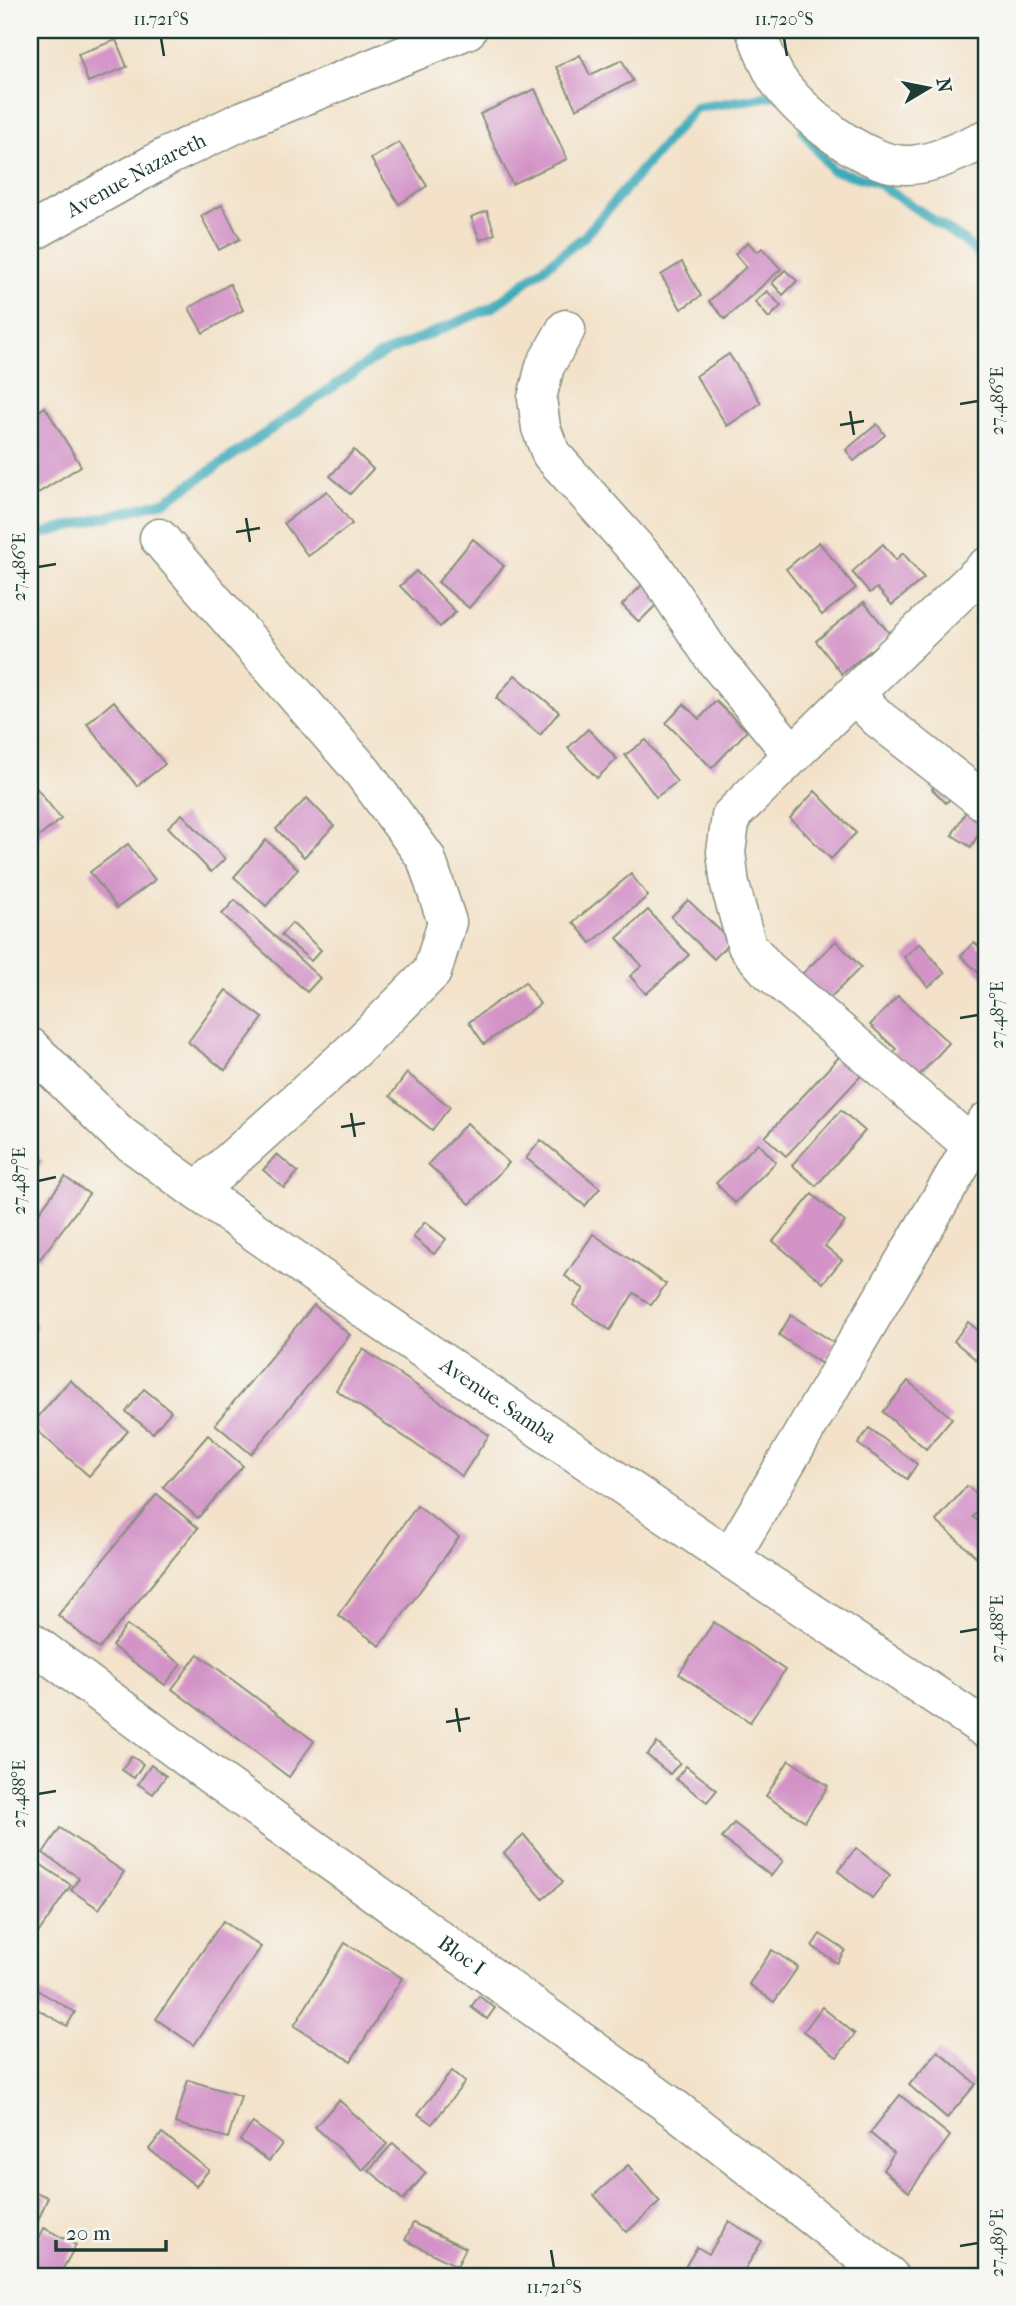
<svg xmlns="http://www.w3.org/2000/svg" width="1016" height="2306" viewBox="0 0 1016 2306" font-family="'IM FELL French Canon',serif">
<style>
.lines{fill:none;stroke-linecap:round;stroke-linejoin:round}
.stream{stroke:#3caaba;stroke-width:10}
.building{fill:#d393c7}
.minor-casing{stroke:#89907e;stroke-width:41}
.minor{stroke:#fff;stroke-width:38}
.ticks{fill:none;stroke:#1f3d34;stroke-width:2.5}
.labels{text-anchor:middle;dominant-baseline:central;stroke-width:7;stroke-linejoin:round;paint-order:stroke}
.street-label{font-size:21px;fill:#1f3d34;stroke:#f6f6f2}
.neatline{fill:none;stroke:#1f3d34;stroke-width:2.5}
.ticks-label{font-size:18px;text-anchor:middle;fill:#1f3d34}
</style>
<rect width="100%" height="100%" fill="#f6f6f2"/>
<filter id="ink" filterUnits="userSpaceOnUse"><feTurbulence type="fractalNoise" baseFrequency=".0143" numOctaves="2"/><feDisplacementMap in="SourceGraphic" scale="14" xChannelSelector="R" yChannelSelector="G"/><feConvolveMatrix kernelMatrix="1 2 1 2 8 2 1 2 1" color-interpolation-filters="sRGB"/></filter>
<filter id="wash" filterUnits="userSpaceOnUse"><feTurbulence type="fractalNoise" baseFrequency=".00686" numOctaves="4" result="noise"/><feDisplacementMap in="SourceGraphic" scale="28" xChannelSelector="R" yChannelSelector="G"/><feGaussianBlur stdDeviation="1.57" result="paint"/><feColorMatrix in="noise" values="0 0 0 0 0 0 0 0 0 0 0 0 0 0 0 0 0 1.4 0 .05"/><feComposite in="paint" operator="in"/></filter>
<g filter="url(#wash)">
<rect width="100%" height="100%" fill="#f3e2c9"/>
<g class="lines">
<!-- stream -->
<g class="stream">
<polyline points="803,130 832,170 876,182 963,240 986,261"/>
<polyline points="30,537 166,501 380,355 493,307 584,237 695,108 777,95 779,97"/>
</g>
</g>
<g id="blocks">
<!-- building -->
<g class="building">
<polygon points="116,40 127,67 88,82 78,54"/>
<polygon points="580,55 590,75 622,60 633,81 576,109 556,67"/>
<polygon points="535,89 567,159 512,184 480,114"/>
<polygon points="399,142 427,186 399,204 371,159"/>
<polygon points="30,147 38,157 30,164"/>
<polygon points="222,205 240,239 219,250 201,216"/>
<polygon points="487,211 495,234 480,240 471,217"/>
<polygon points="748,242 757,252 762,248 781,269 725,319 709,301 746,267 735,254"/>
<polygon points="682,262 701,296 681,309 661,275"/>
<polygon points="785,270 797,281 783,295 772,283"/>
<polygon points="230,284 243,310 203,333 189,308"/>
<polygon points="767,291 781,306 769,318 755,302"/>
<polygon points="729,354 761,403 727,426 696,376"/>
<polygon points="45,407 81,466 38,493 30,480 30,417"/>
<polygon points="877,424 885,435 854,461 846,450"/>
<polygon points="354,450 373,469 350,494 330,476"/>
<polygon points="327,491 352,524 308,556 284,523"/>
<polygon points="473,539 504,566 469,608 438,582"/>
<polygon points="819,542 856,588 822,615 786,569"/>
<polygon points="883,544 896,560 903,553 924,578 892,605 877,588 870,593 852,572"/>
<polygon points="416,571 456,612 440,627 400,586"/>
<polygon points="650,577 667,594 639,622 622,605"/>
<polygon points="864,602 890,634 842,674 816,641"/>
<polygon points="986,608 986,625 978,618"/>
<polygon points="515,675 559,712 540,735 496,698"/>
<polygon points="114,701 165,764 137,786 87,724"/>
<polygon points="716,701 747,731 712,768 666,723 684,704 699,719"/>
<polygon points="986,725 986,740 979,735"/>
<polygon points="588,729 617,759 597,778 568,748"/>
<polygon points="646,740 677,782 656,797 625,755"/>
<polygon points="944,776 959,789 946,803 932,789"/>
<polygon points="30,780 61,819 30,844"/>
<polygon points="815,791 856,833 831,859 790,818"/>
<polygon points="975,796 986,821 971,847 952,835"/>
<polygon points="307,798 334,826 304,857 276,829"/>
<polygon points="182,814 225,859 211,872 168,827"/>
<polygon points="266,840 298,869 266,906 234,877"/>
<polygon points="128,844 155,880 117,908 90,872"/>
<polygon points="631,874 648,896 591,943 573,922"/>
<polygon points="235,900 320,978 307,992 222,914"/>
<polygon points="688,900 731,941 714,959 671,917"/>
<polygon points="648,910 689,955 646,994 630,976 642,966 617,938"/>
<polygon points="292,923 321,950 311,961 281,935"/>
<polygon points="836,941 861,967 826,1002 801,975"/>
<polygon points="974,942 986,953 986,980 961,956"/>
<polygon points="920,943 945,973 928,987 904,957"/>
<polygon points="525,982 540,1004 484,1044 469,1022"/>
<polygon points="226,990 263,1018 225,1070 188,1042"/>
<polygon points="898,996 949,1043 916,1079 891,1055 896,1049 870,1025"/>
<polygon points="851,1044 872,1064 786,1156 765,1137"/>
<polygon points="407,1073 450,1107 432,1130 390,1096"/>
<polygon points="841,1110 865,1131 816,1186 792,1165"/>
<polygon points="467,1123 509,1163 470,1204 428,1164"/>
<polygon points="541,1140 600,1188 585,1206 526,1158"/>
<polygon points="758,1143 776,1162 735,1203 716,1183"/>
<polygon points="30,1151 43,1161 30,1181"/>
<polygon points="277,1154 298,1172 284,1188 263,1170"/>
<polygon points="65,1177 89,1194 40,1259 30,1252 30,1225"/>
<polygon points="812,1194 845,1222 825,1246 842,1260 823,1283 773,1241"/>
<polygon points="425,1222 446,1239 434,1254 413,1237"/>
<polygon points="593,1234 666,1284 651,1305 634,1293 610,1330 573,1305 584,1289 565,1276"/>
<polygon points="314,1305 350,1335 251,1454 215,1424"/>
<polygon points="791,1315 836,1344 822,1364 779,1335"/>
<polygon points="30,1319 38,1327 30,1336"/>
<polygon points="968,1322 986,1337 986,1368 954,1341"/>
<polygon points="363,1349 489,1435 462,1476 336,1390"/>
<polygon points="70,1380 128,1431 89,1476 31,1425"/>
<polygon points="908,1381 952,1418 926,1449 883,1412"/>
<polygon points="144,1389 171,1411 153,1433 126,1412"/>
<polygon points="869,1428 917,1464 907,1479 858,1444"/>
<polygon points="208,1435 243,1466 198,1518 163,1487"/>
<polygon points="967,1486 986,1502 973,1517 986,1528 986,1550 979,1559 936,1521"/>
<polygon points="157,1494 198,1528 99,1649 58,1615"/>
<polygon points="417,1506 459,1537 380,1646 338,1615"/>
<polygon points="714,1622 785,1670 750,1722 679,1674"/>
<polygon points="127,1625 181,1664 165,1685 112,1646"/>
<polygon points="198,1654 314,1741 289,1777 172,1689"/>
<polygon points="657,1743 680,1763 670,1774 647,1755"/>
<polygon points="131,1756 143,1764 134,1778 122,1770"/>
<polygon points="789,1760 828,1786 805,1821 766,1796"/>
<polygon points="151,1765 166,1776 153,1794 138,1784"/>
<polygon points="686,1766 717,1790 707,1802 676,1779"/>
<polygon points="734,1823 783,1861 771,1876 722,1838"/>
<polygon points="60,1828 124,1872 99,1909 71,1890 79,1878 43,1853"/>
<polygon points="524,1835 563,1882 543,1899 504,1853"/>
<polygon points="856,1848 890,1875 872,1898 838,1871"/>
<polygon points="37,1862 71,1885 30,1945 30,1873"/>
<polygon points="223,1921 261,1947 194,2045 156,2019"/>
<polygon points="820,1934 845,1950 837,1963 812,1946"/>
<polygon points="345,1943 402,1978 351,2061 294,2026"/>
<polygon points="772,1950 798,1967 774,2002 749,1984"/>
<polygon points="30,1986 75,2012 67,2026 30,2005"/>
<polygon points="479,1996 495,2008 487,2019 471,2007"/>
<polygon points="822,2007 855,2034 837,2057 804,2031"/>
<polygon points="938,2051 976,2084 947,2118 909,2085"/>
<polygon points="452,2071 465,2082 432,2124 418,2114"/>
<polygon points="188,2080 241,2096 228,2138 175,2123"/>
<polygon points="900,2095 950,2136 909,2192 883,2170 894,2153 870,2133"/>
<polygon points="339,2100 387,2144 363,2170 315,2127"/>
<polygon points="253,2123 282,2144 269,2161 240,2140"/>
<polygon points="162,2133 209,2170 196,2186 149,2149"/>
<polygon points="393,2143 426,2173 403,2200 369,2170"/>
<polygon points="628,2165 660,2202 627,2232 594,2195"/>
<polygon points="30,2190 48,2197 35,2228 30,2226"/>
<polygon points="729,2221 762,2241 741,2276 701,2276 685,2267 697,2247 709,2254"/>
<polygon points="413,2223 466,2248 457,2266 405,2240"/>
<polygon points="44,2228 76,2245 59,2276 41,2276 30,2270 30,2256"/>
</g>
</g>
</g>
<g filter="url(#ink)">
<use href="#blocks" fill-opacity="0" stroke="#89907e" stroke-width="2"/>
<g class="lines">
<!-- minor casing -->
<g class="minor-casing">
<g id="minor">
<path d="M755 30C762 46 768 65 777 79 799 113 864 164 904 165 933 166 961 149 986 139"/>
<path id="s1" d="M30 233 168 156 244 120 467 30"/>
<polyline points="566,329 545,366 537,398 541,428 551,454 656,571 713,657 793,755"/>
<polyline points="159,538 362,771 426,858 447,922 432,972 355,1049 197,1191"/>
<polyline points="986,567 854,694 879,719 986,803"/>
<polyline points="854,694 731,816 726,852 730,885 747,946 767,969 971,1145"/>
<path id="s2" d="M30 1047 119 1134 197 1191 383 1322 730 1558 986 1729"/>
<polyline points="730,1558 986,1122"/>
<path id="s3" d="M30 1641 200 1767 675 2109 889 2276"/>
</g>
</g>
<!-- minor -->
<use href="#minor" class="minor"/>
</g>
</g>
<!-- ticks -->
<path class="ticks" d="M161 38 164 56M784 38 787 56M960 404 978 401M850 411 854 435M840 425 864 421M246 518 250 542M236 532 260 528M38 567 56 564M960 1018 978 1015M351 1113 355 1137M341 1127 365 1123M38 1181 56 1177M960 1632 978 1629M456 1708 460 1732M446 1722 470 1718M38 1794 56 1791M960 2246 978 2243M551 2250 554 2268"/>
<g class="labels">
<!-- street labels -->
<g class="street-label">
<text stroke="none"><textPath href="#s1" startOffset="121">Avenue Nazareth</textPath></text>
<text stroke="none"><textPath href="#s2" startOffset="588">Avenue. Samba</textPath></text>
<text stroke="none"><textPath href="#s3" startOffset="534">Bloc I</textPath></text>
</g>
</g>
<!-- margin -->
<rect width="1016" height="2306" fill="none" stroke="#f6f6f2" stroke-width="77"/>
<!-- north arrow -->
<g transform="translate(928 88) rotate(80)" stroke="#f6f6f2" stroke-width="5" paint-order="stroke">
<path d="M0-5L12 26L0 18L-12 26Z" fill="#1f3d34"/>
<text y="-10" font-size="19" font-weight="bold" text-anchor="middle" fill="#1f3d34">N</text>
</g>
<!-- scale -->
<path d="M56 2240v10h110v-10" fill="none" stroke="#1f3d34" stroke-width="3.5"/>
<text x="66" y="2240" font-size="21" fill="#1f3d34" stroke="#f6f6f2" stroke-width="5" paint-order="stroke">20 m</text>
<rect x="38" y="38" width="940" height="2230" class="neatline"/>
<g class="ticks-label">
<text x="161" y="25">11.721°S</text>
<text x="784" y="25">11.720°S</text>
<text transform="translate(997 401) rotate(-90)" y="6">27.486°E</text>
<text transform="translate(19 567) rotate(-90)" y="6">27.486°E</text>
<text transform="translate(997 1015) rotate(-90)" y="6">27.487°E</text>
<text transform="translate(19 1181) rotate(-90)" y="6">27.487°E</text>
<text transform="translate(997 1629) rotate(-90)" y="6">27.488°E</text>
<text transform="translate(19 1794) rotate(-90)" y="6">27.488°E</text>
<text transform="translate(997 2243) rotate(-90)" y="6">27.489°E</text>
<text x="554" y="2293">11.721°S</text>
</g>
</svg>
